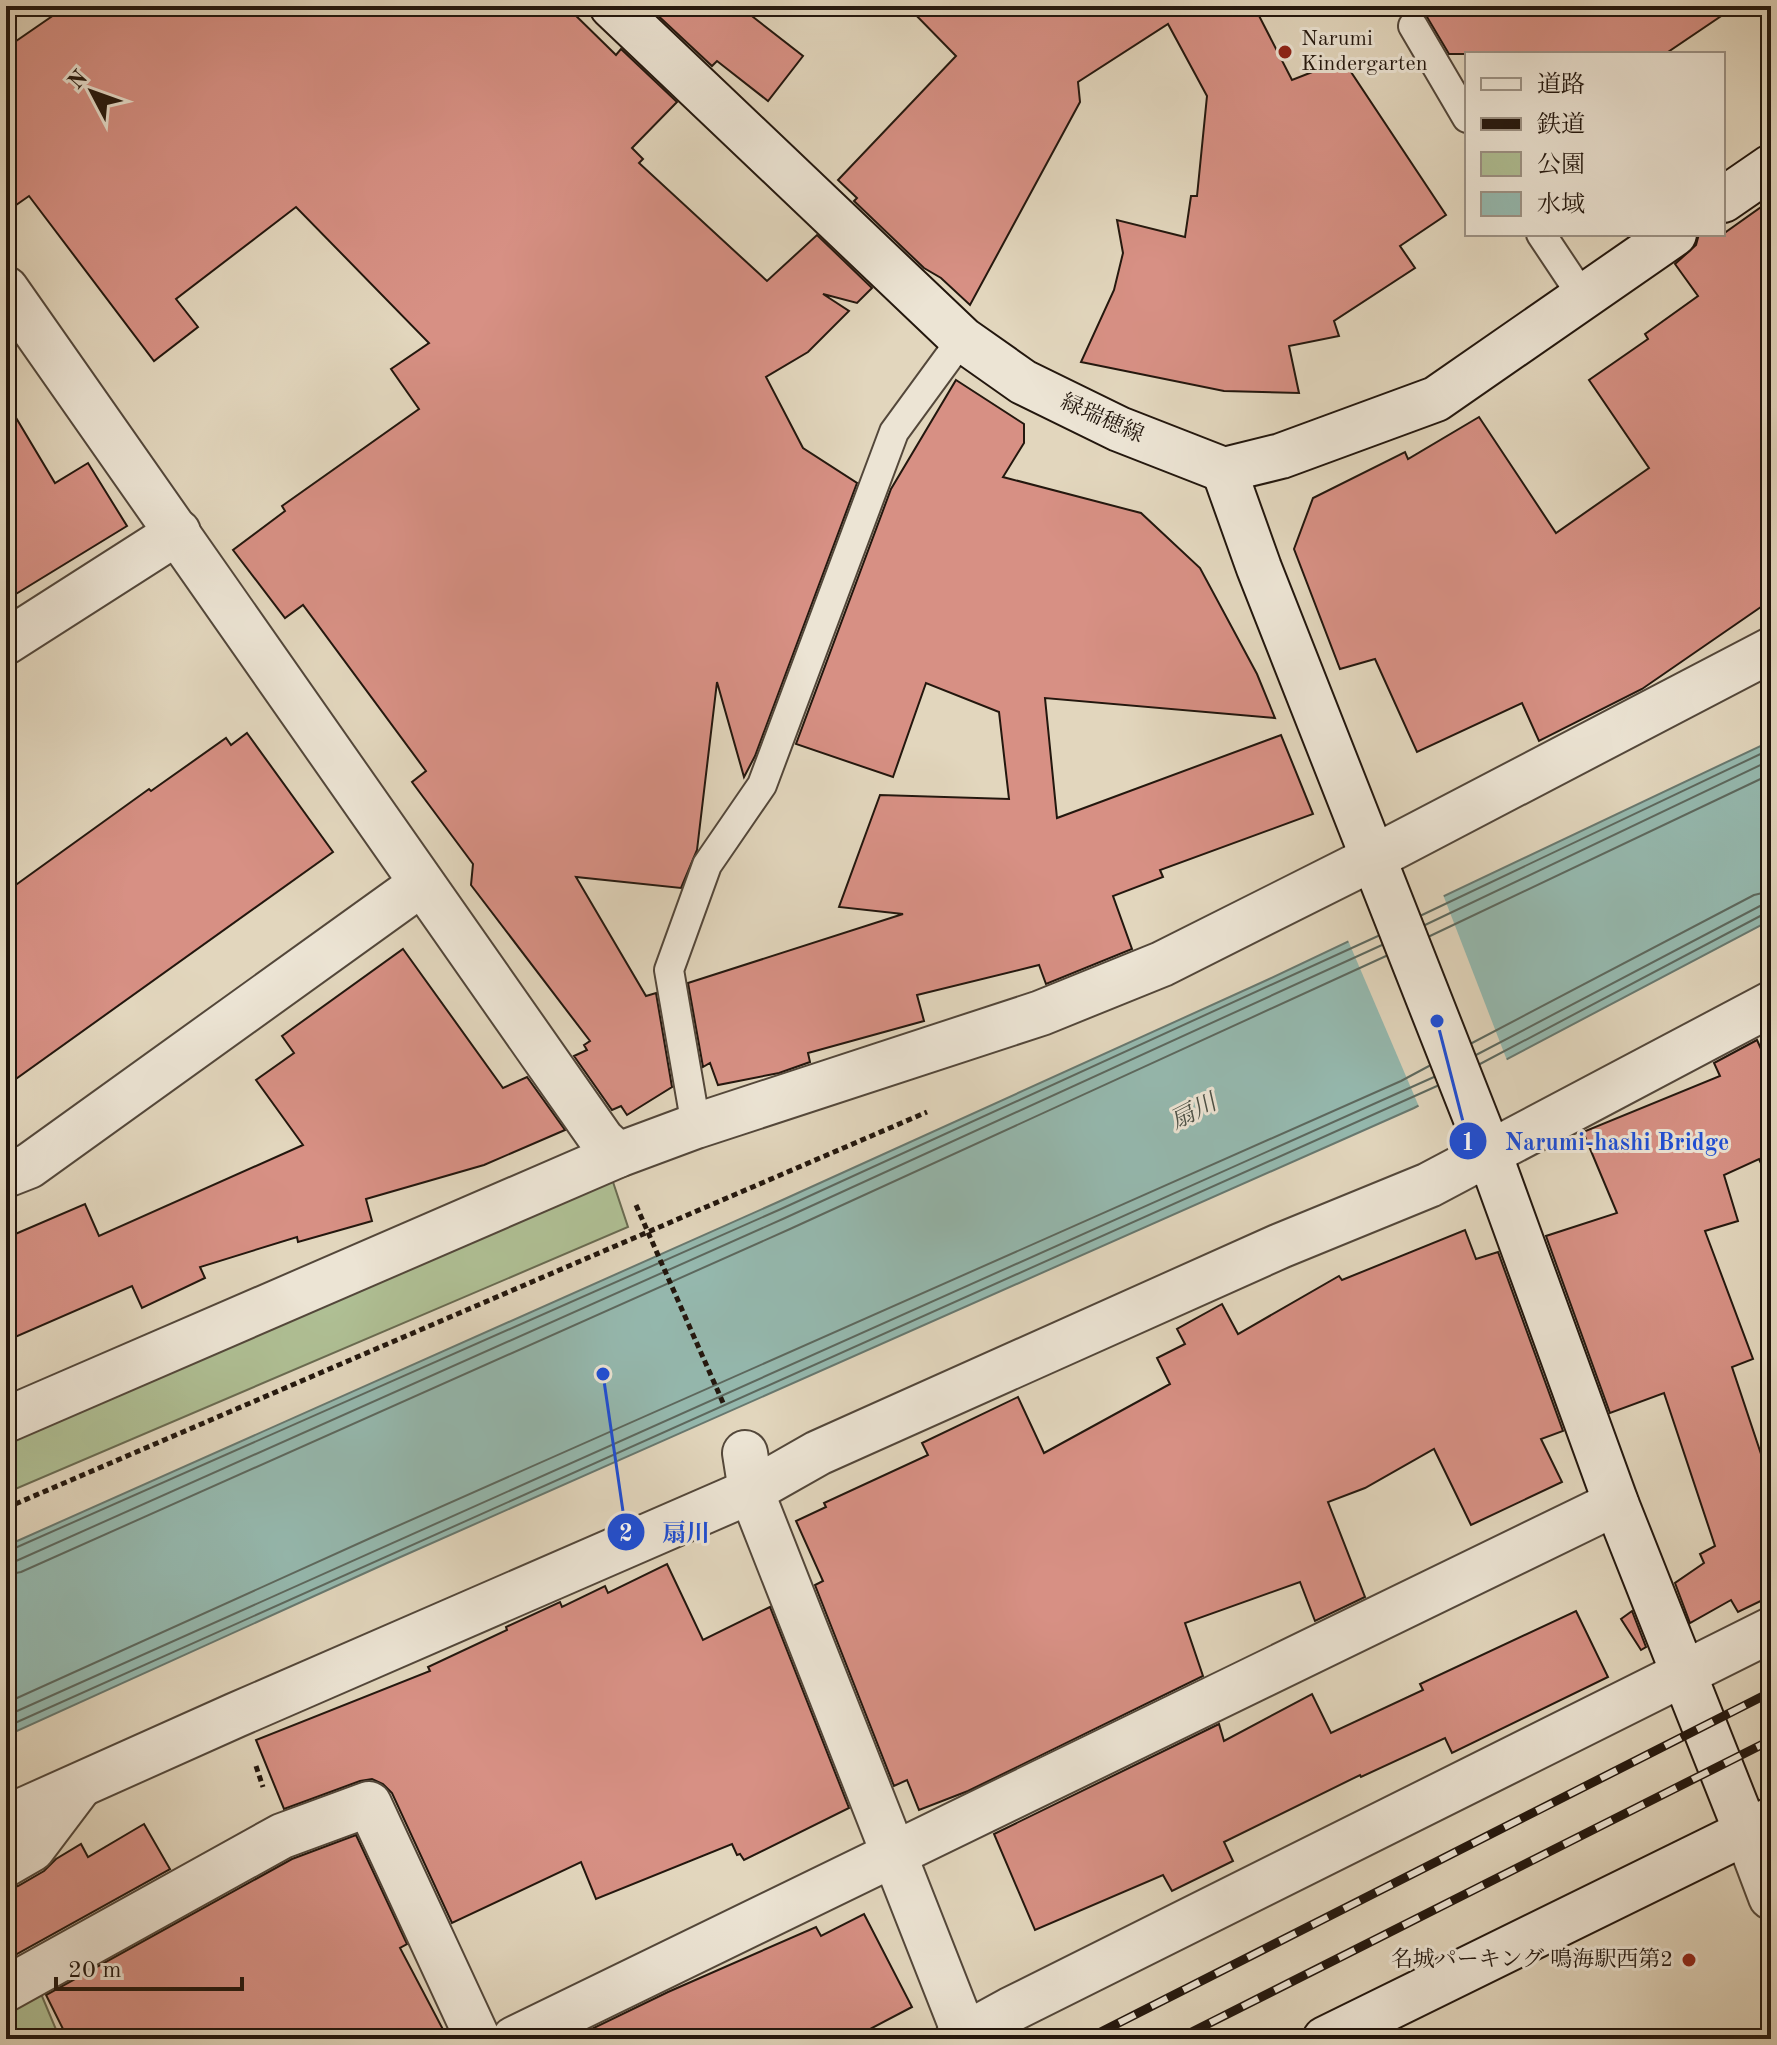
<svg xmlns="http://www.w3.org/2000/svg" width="1777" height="2045" viewBox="0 0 1777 2045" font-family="'Old Standard TT','Noto Serif JP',serif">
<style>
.green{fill:#afbf94;stroke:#696b51;stroke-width:2}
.water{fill:#95b9af;stroke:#67786f;stroke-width:2}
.pier{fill:#e2d6bd}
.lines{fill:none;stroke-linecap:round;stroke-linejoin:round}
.shore{stroke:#5c685e;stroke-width:2}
.building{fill:#d79084;stroke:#23170e;stroke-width:2}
.lane-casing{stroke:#53473a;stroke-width:32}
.street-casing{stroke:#53473a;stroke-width:48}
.secondary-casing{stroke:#23170e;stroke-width:48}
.path{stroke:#23170e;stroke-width:5;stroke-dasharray:6 4;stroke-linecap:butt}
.lane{stroke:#ece4d4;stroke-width:28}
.street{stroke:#ece4d4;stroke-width:44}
.secondary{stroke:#ece4d4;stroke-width:44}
.rail-casing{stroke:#23170e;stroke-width:9}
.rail{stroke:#ece4d4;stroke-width:6;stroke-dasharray:18;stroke-linecap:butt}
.poi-dot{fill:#8f2418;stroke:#ece4d4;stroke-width:3}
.labels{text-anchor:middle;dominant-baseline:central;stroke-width:6;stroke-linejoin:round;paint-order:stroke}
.poi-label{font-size:22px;fill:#23170e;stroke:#ece4d4;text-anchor:start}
.street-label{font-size:22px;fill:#23170e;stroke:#ece4d4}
.water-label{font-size:24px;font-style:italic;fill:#4b5046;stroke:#ece4d4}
.leader{fill:none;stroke:#1d4ed8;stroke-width:3}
.callout-dot{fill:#1d4ed8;stroke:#ece4d4;stroke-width:3}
.mark-label{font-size:24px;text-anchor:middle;font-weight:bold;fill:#fff}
.callout-label{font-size:24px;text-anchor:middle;font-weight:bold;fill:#1d4ed8;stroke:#ece4d4;stroke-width:6;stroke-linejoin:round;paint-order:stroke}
</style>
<rect width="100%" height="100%" fill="#e2d6bd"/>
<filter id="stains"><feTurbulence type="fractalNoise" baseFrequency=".0025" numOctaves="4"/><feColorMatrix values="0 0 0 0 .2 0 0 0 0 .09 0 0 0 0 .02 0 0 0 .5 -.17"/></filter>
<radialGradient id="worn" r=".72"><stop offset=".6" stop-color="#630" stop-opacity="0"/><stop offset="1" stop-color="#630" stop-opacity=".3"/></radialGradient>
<!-- green -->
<g class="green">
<polygon points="611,1176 628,1227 6,1493 6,1438"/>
<polygon points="39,1989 60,2039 6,2039 6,2007"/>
</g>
<!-- water -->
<polygon class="water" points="1771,741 1771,920 1414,1108 387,1563 6,1736 6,1546 778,1202 1267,980"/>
<!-- pier -->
<polygon class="pier" points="1442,892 1508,1063 1420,1109 1347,938"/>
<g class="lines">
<!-- shore -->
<g class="shore">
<polyline points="1422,915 1771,749"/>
<polyline points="1425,925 1771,760"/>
<polyline points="1430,936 1771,774"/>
<polyline points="1472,1043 1754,895 1771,891"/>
<polyline points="1476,1055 1760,906 1771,903"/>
<polyline points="1480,1064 1764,914 1771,913"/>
<polyline points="6,1552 781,1209 1378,936"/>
<polyline points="6,1563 16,1561 785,1218 1382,945"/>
<polyline points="6,1575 21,1572 790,1229 1386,956"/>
<polyline points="6,1703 375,1536 1401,1081 1429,1066"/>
<polyline points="6,1716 1434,1077"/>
<polyline points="6,1727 1437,1086"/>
</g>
</g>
<!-- building -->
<g class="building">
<polygon points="67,6 566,6 616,55 621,49 677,102 632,148 643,159 639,163 767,281 817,235 872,288 857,303 823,294 849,311 808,352 766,377 803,448 857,483 755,756 744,777 717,682 697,850 681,888 576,877 646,996 656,993 672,1087 627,1115 621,1106 612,1110 574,1056 587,1050 584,1045 590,1041 471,885 473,864 412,782 426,771 303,605 285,618 233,550 285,511 282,506 419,409 391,369 429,343 296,207 176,299 198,327 154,361 29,196 6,212 6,48"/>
<polygon points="656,6 739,6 803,56 768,101 717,61 712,66 652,10"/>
<polygon points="907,6 1254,6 1292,80 1343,60 1446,215 1400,246 1415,268 1334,321 1339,336 1289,346 1299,393 1224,391 1081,362 1114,290 1123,253 1117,220 1185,237 1191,196 1197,196 1207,96 1168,24 1078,82 1080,102 970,305 941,278 924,268 854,201 857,198 838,180 956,56"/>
<polygon points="1409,6 1736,6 1665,54 1449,54 1427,17"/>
<polygon points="1771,200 1771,600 1642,689 1539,741 1522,703 1417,752 1375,659 1340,669 1294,549 1313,498 1405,452 1408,459 1479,417 1556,533 1649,468 1589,380 1648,339 1645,334 1698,296 1675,264 1696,245 1699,234 1723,234"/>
<polygon points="956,380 1024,424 1024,443 1003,477 1141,513 1200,568 1257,674 1275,718 1045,698 1057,818 1281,735 1313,814 1160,870 1163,877 1113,896 1132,949 1046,984 1039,965 917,995 924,1021 808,1053 810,1062 779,1073 718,1085 710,1063 703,1067 688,983 903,914 839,907 880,795 1009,799 999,712 926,683 893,777 796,744 891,489"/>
<polygon points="6,401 55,483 88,463 127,526 6,600"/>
<polygon points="247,733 333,852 6,1086 6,892 149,789 151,791 226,738 231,745"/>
<polygon points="403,949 503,1088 527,1077 565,1130 484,1165 366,1199 372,1221 298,1242 297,1237 200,1267 205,1278 142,1308 132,1286 6,1341 6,1238 85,1204 99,1236 303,1145 256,1080 294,1053 282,1036"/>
<polygon points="1757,1040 1765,1058 1771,1055 1771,1185 1759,1159 1724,1175 1738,1221 1705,1231 1753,1359 1732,1367 1771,1484 1771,1596 1738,1612 1731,1600 1690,1623 1675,1583 1704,1563 1700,1554 1715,1546 1664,1393 1610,1413 1546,1236 1617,1213 1583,1132 1720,1076 1714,1063"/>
<polygon points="1465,1230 1476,1259 1498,1252 1563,1431 1541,1439 1562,1482 1471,1525 1434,1449 1365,1488 1328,1502 1365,1597 1315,1621 1300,1582 1185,1623 1203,1676 968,1791 919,1810 907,1780 894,1786 815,1585 823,1581 796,1521 826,1507 824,1503 928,1455 922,1443 1018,1397 1044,1453 1170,1384 1157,1358 1185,1344 1177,1329 1222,1304 1238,1334 1339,1276 1342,1280"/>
<polygon points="667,1564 703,1640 770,1607 849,1808 744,1860 740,1854 737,1855 732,1844 596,1899 581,1862 452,1923 392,1793 383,1784 372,1779 360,1781 284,1809 256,1740 430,1671 428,1667 507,1630 506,1627 560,1602 562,1607 605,1586 608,1593"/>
<polygon points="1576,1611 1608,1677 1452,1753 1445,1738 1361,1777 1360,1775 1224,1842 1233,1861 1172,1891 1163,1875 1035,1930 994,1834 1219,1724 1224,1741 1312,1694 1331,1733 1423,1690 1420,1684"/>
<polygon points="1632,1611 1646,1647 1641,1650 1621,1619"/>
<polygon points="144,1824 170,1869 6,1960 6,1889 18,1886 44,1871 56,1859 81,1844 88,1857"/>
<polygon points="356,1835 407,1944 400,1948 448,2039 68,2039 46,1995 292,1859"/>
<polygon points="864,1914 912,2007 851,2039 571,2039 668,1992 816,1927 821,1936"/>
</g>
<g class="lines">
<!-- lane casing -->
<g class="lane-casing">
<g id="lane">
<polyline points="1413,26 1467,118"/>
<polyline points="1541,234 1583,297"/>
<polyline points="696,1126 669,970 707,865 762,785 894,432 962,339"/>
</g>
</g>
<!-- street casing -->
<g class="street-casing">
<g id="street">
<polyline points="6,289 602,1140 618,1155"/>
<polyline points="6,642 178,532"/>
<polyline points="6,1175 29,1166 421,884"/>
<polyline points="6,1420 618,1155 696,1126 1041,1013 1162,964 1373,858 1771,650"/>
<polyline points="745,1453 751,1491 965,2035"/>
<polyline points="6,1818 236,1715 751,1491 818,1453 1280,1246 1429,1185 1771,1004"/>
<polyline points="1746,1831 1771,1897"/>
<polyline points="6,1864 32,1849 78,1788"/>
<polyline points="6,1989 282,1836 369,1804 478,2039"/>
<polyline points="514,2039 1616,1503"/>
<polyline points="957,2039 1010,2010 1771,1630"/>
</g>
</g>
<!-- secondary casing -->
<g class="secondary-casing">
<g id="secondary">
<polyline points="612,6 962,339 1023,382 1119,429 1224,470 1281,456 1436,399 1674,234"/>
<polyline points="1723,200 1771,167"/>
<polyline points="1224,470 1259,568 1482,1134 1616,1503 1746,1831"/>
<polyline points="1325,2039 1771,1820"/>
</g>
</g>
<!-- path -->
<g class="path">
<polyline points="636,1205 724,1405"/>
<polyline points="6,1508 927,1112"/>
<polyline points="256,1766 263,1787"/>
</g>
<!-- lane -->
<use href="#lane" class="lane"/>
<!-- street -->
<use href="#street" class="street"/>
<!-- secondary -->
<use href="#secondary" class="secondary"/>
<!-- rail casing -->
<g class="rail-casing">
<g id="rail">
<polyline points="1087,2039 1771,1692"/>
<polyline points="1178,2039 1771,1740"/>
</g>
</g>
<!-- rail -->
<use href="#rail" class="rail"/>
</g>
<!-- markers -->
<g class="poi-dot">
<circle cx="1285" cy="52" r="8"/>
<circle cx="1689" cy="1960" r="8"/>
</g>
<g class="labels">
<!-- poi labels -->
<g class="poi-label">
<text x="1301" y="39">Narumi<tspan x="1301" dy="25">Kindergarten</tspan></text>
<text x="1673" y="1960" text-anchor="end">名城パーキング 鳴海駅西第2</text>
</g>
<!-- street labels -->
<g class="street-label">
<text transform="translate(1102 419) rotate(24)">緑瑞穂線</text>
</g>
<!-- water labels -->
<g class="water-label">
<text transform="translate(1194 1113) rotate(-27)">扇川</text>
</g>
</g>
<!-- callouts -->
<path class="leader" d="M1437 1021L1468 1141M603 1374L626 1532"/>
<g class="callout-dot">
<circle cx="1437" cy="1021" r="8"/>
<circle cx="603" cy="1374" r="8"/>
<circle cx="1468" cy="1141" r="20"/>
<circle cx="626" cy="1532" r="20"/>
</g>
<g class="mark-label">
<text x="1468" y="1150">1</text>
<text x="626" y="1541">2</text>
</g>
<g class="callout-label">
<text x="1617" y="1150">Narumi-hashi Bridge</text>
<text x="686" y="1541">扇川</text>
</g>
<!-- margin -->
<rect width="1777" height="2045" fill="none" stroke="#e2d6bd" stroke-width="32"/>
<rect x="8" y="8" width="1761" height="2029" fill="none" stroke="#23170e" stroke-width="4"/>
<rect x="16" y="16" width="1745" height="2013" fill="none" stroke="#23170e" stroke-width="2"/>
<!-- legend -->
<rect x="1465" y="52" width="260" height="184" fill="#ece4d4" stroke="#9c9285" stroke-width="2"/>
<rect x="1481" y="78" width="40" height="12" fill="#ece4d4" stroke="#9c9285" stroke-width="2"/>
<text x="1537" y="92" font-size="24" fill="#23170e">道路</text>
<rect x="1481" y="118" width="40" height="12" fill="#23170e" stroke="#9c9285" stroke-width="2"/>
<text x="1537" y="132" font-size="24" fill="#23170e">鉄道</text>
<rect x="1481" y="152" width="40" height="24" fill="#afbf94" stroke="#9c9285" stroke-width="2"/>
<text x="1537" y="172" font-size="24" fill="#23170e">公園</text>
<rect x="1481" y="192" width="40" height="24" fill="#95b9af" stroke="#9c9285" stroke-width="2"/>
<text x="1537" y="212" font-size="24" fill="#23170e">水域</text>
<!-- north arrow -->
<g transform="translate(92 92) rotate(311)" stroke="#ece4d4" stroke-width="6" paint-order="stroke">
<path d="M0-6L14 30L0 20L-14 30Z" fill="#23170e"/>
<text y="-12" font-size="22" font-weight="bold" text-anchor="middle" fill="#23170e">N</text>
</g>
<!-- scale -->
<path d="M56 1977v12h186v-12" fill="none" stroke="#23170e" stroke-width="4"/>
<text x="68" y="1977" font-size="24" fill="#23170e" stroke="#ece4d4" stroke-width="6" paint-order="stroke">20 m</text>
<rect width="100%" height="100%" filter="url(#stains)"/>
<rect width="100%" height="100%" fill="url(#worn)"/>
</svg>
